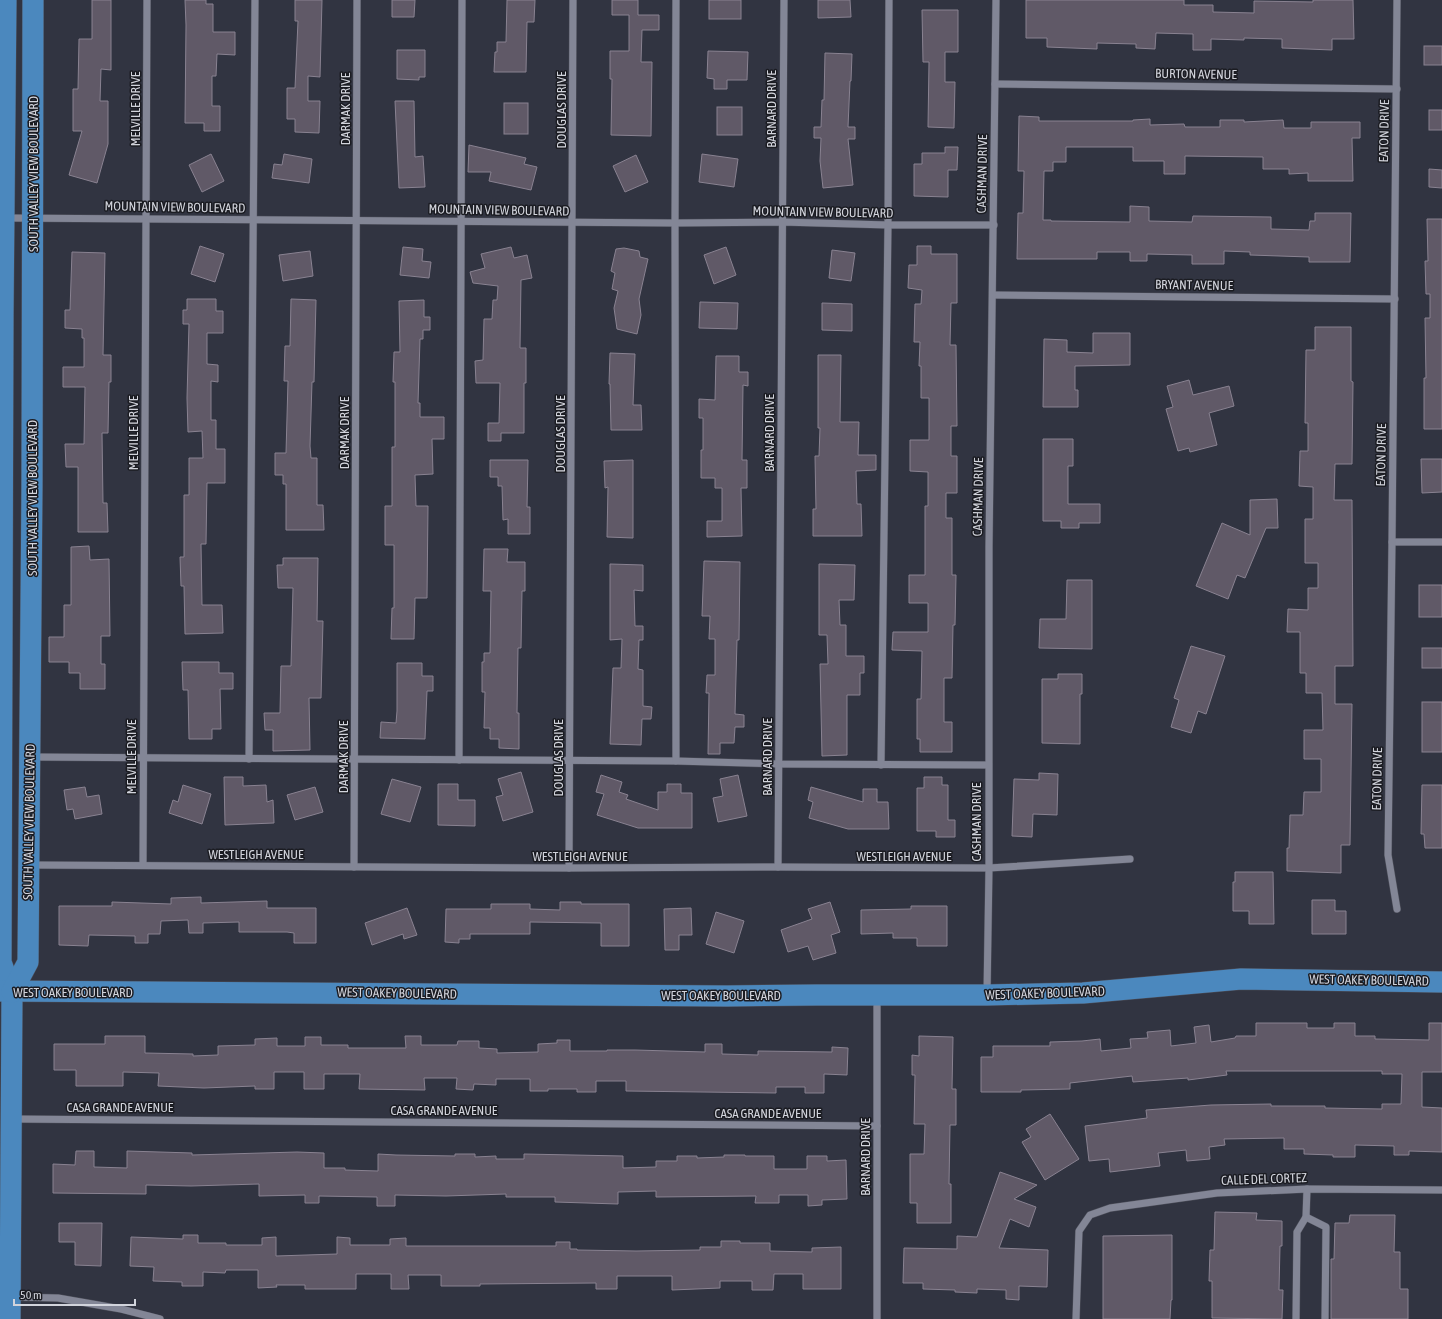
<svg xmlns="http://www.w3.org/2000/svg" width="1442" height="1319" viewBox="0 0 1442 1319" font-family="'Asap Condensed',sans-serif">
<style>
.building{fill:#605967;stroke:#898291}
.lines{fill:none;stroke-linecap:round;stroke-linejoin:round}
.minor-casing{stroke:#4d4f5a;stroke-width:8}
.major-casing{stroke:#4d4f5a;stroke-width:22}
.minor{stroke:#838696;stroke-width:7}
.major{stroke:#4b88be;stroke-width:21}
.labels{text-anchor:middle;dominant-baseline:central;stroke-width:3;stroke-linejoin:round;paint-order:stroke}
.street-label{font-size:13px;fill:#d2d4dc;stroke:#1b1c22}
</style>
<rect width="100%" height="100%" fill="#313441"/>
<!-- building -->
<g class="building">
<polygon points="92,0 111,0 111,70 101,69 100,101 108,101 108,144 97,183 69,175 82,131 73,131 73,89 78,89 79,39 92,39"/>
<polygon points="185,0 206,0 206,4 213,4 213,32 235,32 235,55 217,54 216,76 212,76 212,106 220,106 220,131 204,131 204,123 185,123 186,25"/>
<polygon points="295,0 322,0 320,77 308,76 308,101 320,101 319,133 295,132 295,119 287,119 287,88 295,88 298,21 295,21"/>
<polygon points="392,0 415,0 414,17 392,17"/>
<polygon points="507,0 535,0 534,22 527,22 526,72 494,72 495,52 497,52 497,42 506,42"/>
<polygon points="612,0 638,0 638,15 659,15 659,30 642,30 641,62 652,62 651,136 611,135 612,79 610,79 610,51 629,51 629,15 612,15"/>
<rect x="709" y="0" width="32" height="19"/>
<polygon points="818,0 850,0 851,17 818,18"/>
<polygon points="1026,0 1184,0 1184,5 1213,5 1213,12 1254,13 1254,1 1313,2 1313,0 1353,0 1354,39 1332,39 1332,50 1282,48 1282,39 1244,38 1244,40 1211,39 1211,50 1193,50 1193,34 1156,33 1155,49 1136,48 1136,44 1097,43 1097,49 1047,47 1047,38 1026,38"/>
<polygon points="922,10 958,10 958,52 945,52 945,82 955,82 954,128 928,127 929,62 923,62"/>
<rect x="1424" y="46" width="18" height="19"/>
<polygon points="397,50 425,50 425,77 419,77 419,80 397,79"/>
<polygon points="708,51 748,52 747,80 727,80 727,89 714,89 714,79 707,78"/>
<polygon points="825,53 852,54 851,81 850,81 848,127 855,127 855,139 848,139 853,185 823,188 820,161 821,138 814,138 814,127 821,127 822,100 824,100"/>
<polygon points="395,101 414,101 415,157 423,156 425,187 399,188"/>
<rect x="504" y="103" width="24" height="31"/>
<rect x="717" y="107" width="25" height="28"/>
<rect x="1429" y="110" width="13" height="20"/>
<polygon points="1019,116 1039,117 1039,121 1133,121 1133,120 1150,119 1150,125 1184,124 1185,127 1220,127 1220,120 1244,120 1244,122 1283,120 1284,128 1311,128 1311,122 1360,122 1360,138 1352,138 1353,181 1308,181 1308,173 1289,174 1289,169 1263,169 1263,157 1185,156 1185,174 1164,174 1164,161 1133,161 1133,147 1066,147 1066,162 1053,162 1053,171 1044,171 1043,220 1051,220 1051,221 1130,222 1130,206 1149,207 1149,221 1192,222 1193,216 1271,217 1271,229 1309,230 1310,221 1315,221 1315,213 1351,213 1350,262 1309,262 1309,257 1250,255 1250,252 1224,251 1224,264 1192,264 1192,255 1147,254 1147,261 1130,261 1130,252 1097,252 1097,259 1017,259 1018,213 1023,213 1024,171 1018,171"/>
<polygon points="469,145 526,158 524,164 537,167 531,190 489,181 491,172 468,172"/>
<polygon points="945,147 958,147 957,170 948,170 948,197 914,196 914,164 922,164 922,153 945,153"/>
<polygon points="211,154 224,181 202,192 189,165"/>
<polygon points="284,154 312,159 309,183 272,178 274,164 282,165"/>
<polygon points="702,154 738,159 734,187 699,182"/>
<polygon points="636,155 648,182 625,192 613,166"/>
<polygon points="1429,169 1442,170 1442,188 1429,187"/>
<polygon points="1427,219 1442,219 1442,429 1424,429 1424,378 1426,378 1425,318 1430,318 1430,294 1426,294 1425,261 1428,261"/>
<polygon points="200,246 224,254 215,282 191,274"/>
<polygon points="917,246 931,246 931,254 957,254 957,303 951,303 950,345 956,345 957,426 951,426 951,456 957,456 957,493 946,493 946,518 952,518 952,575 956,575 955,625 953,625 952,678 944,678 944,722 952,722 952,752 920,752 920,739 917,739 917,699 921,699 922,651 892,650 893,632 928,632 928,603 909,603 909,575 925,575 925,506 928,506 928,472 910,471 910,440 929,440 929,398 921,398 921,366 919,366 920,342 914,342 915,304 921,304 922,290 908,288 909,265 917,265"/>
<polygon points="403,247 423,249 422,261 431,262 429,278 400,275"/>
<polygon points="511,247 514,258 527,255 532,278 521,280 520,348 526,348 526,383 524,383 524,433 501,433 501,441 488,441 488,423 499,423 500,383 476,383 475,361 483,360 484,319 492,319 493,300 497,300 498,286 473,283 470,272 485,268 481,254"/>
<polygon points="726,247 736,275 714,284 704,255"/>
<polygon points="624,248 639,251 640,257 648,259 639,299 641,315 637,334 617,329 614,308 618,291 612,289 615,273 611,271 616,249"/>
<polygon points="832,250 855,253 851,281 829,278"/>
<polygon points="310,251 313,276 283,281 279,255"/>
<polygon points="72,252 105,253 103,355 111,355 111,382 109,382 108,433 102,433 103,503 107,503 108,532 78,532 78,467 66,467 65,444 84,444 85,387 63,387 63,367 84,367 84,338 82,338 82,329 65,328 65,310 70,310"/>
<polygon points="187,299 216,299 216,311 223,311 223,333 207,333 207,364 218,365 218,382 211,381 211,420 216,420 216,449 225,449 225,483 207,483 206,544 201,544 202,605 222,605 223,633 185,634 184,586 181,586 180,557 184,557 184,495 189,495 189,458 203,458 202,431 188,432 187,398 189,324 183,324 183,310 187,310"/>
<polygon points="291,299 316,300 314,382 312,382 310,446 311,458 317,458 317,505 323,505 324,530 286,530 286,484 283,484 283,475 275,475 275,453 286,453 288,381 284,381 285,346 290,346"/>
<polygon points="424,300 424,317 430,317 430,330 423,330 423,339 420,339 418,403 420,403 420,417 444,417 444,439 432,439 433,474 415,475 416,506 428,506 427,598 415,598 414,639 391,639 392,608 394,608 394,545 385,545 385,506 392,506 392,447 395,447 395,382 393,382 394,352 400,352 399,301"/>
<polygon points="700,302 738,303 737,329 699,328"/>
<polygon points="822,303 852,304 852,331 822,330"/>
<polygon points="1315,327 1351,327 1351,381 1353,382 1352,464 1335,464 1334,500 1352,500 1353,666 1335,666 1335,704 1352,704 1350,845 1341,845 1341,873 1287,871 1287,848 1289,848 1290,815 1303,815 1304,792 1321,792 1321,759 1304,759 1304,730 1323,730 1322,693 1306,693 1306,673 1300,673 1300,632 1287,632 1288,609 1308,610 1308,588 1318,588 1318,563 1305,563 1305,519 1313,519 1313,487 1299,486 1300,451 1308,451 1308,423 1305,423 1306,350 1315,350"/>
<polygon points="1093,333 1130,333 1130,365 1075,366 1075,390 1078,390 1078,407 1043,407 1044,339 1067,340 1067,352 1093,353"/>
<polygon points="610,353 635,354 633,405 641,405 642,430 611,430 610,384 609,384"/>
<polygon points="818,355 841,355 840,422 859,422 858,455 876,455 876,470 856,471 857,504 861,504 862,536 813,536 813,509 816,509 815,456 819,456 820,428 818,428"/>
<polygon points="716,356 739,356 739,372 748,372 748,386 743,385 742,460 747,460 747,488 741,488 742,536 707,537 707,521 722,521 722,488 715,488 715,478 701,478 701,450 703,450 703,418 699,418 699,399 715,400"/>
<polygon points="1189,380 1193,395 1229,386 1234,406 1209,413 1217,445 1190,452 1189,448 1178,451 1166,409 1173,407 1167,386"/>
<polygon points="1043,439 1073,439 1073,466 1068,466 1068,504 1100,504 1100,523 1079,523 1079,528 1061,528 1061,521 1043,521"/>
<polygon points="1421,459 1442,459 1442,492 1422,493"/>
<polygon points="490,460 528,460 527,507 530,507 530,534 508,534 508,519 503,520 502,486 498,486 498,477 490,477"/>
<polygon points="633,460 633,538 607,537 608,487 605,488 604,461"/>
<polygon points="1277,499 1278,528 1266,528 1245,578 1237,575 1228,599 1196,586 1222,523 1250,535 1250,500"/>
<polygon points="89,546 90,560 109,559 110,636 101,636 101,664 105,664 105,689 80,689 80,673 69,673 69,662 49,662 49,637 64,637 64,605 71,605 71,547"/>
<polygon points="484,549 508,549 507,562 525,562 525,591 522,591 521,648 518,648 517,713 519,713 519,749 499,748 499,739 490,739 490,728 484,728 485,692 482,692 482,662 484,662 484,653 490,653 491,591 483,591"/>
<polygon points="283,558 318,558 317,621 323,621 321,698 309,698 310,750 273,751 273,730 265,730 264,713 280,713 281,666 291,666 293,588 278,588 277,565 283,565"/>
<polygon points="704,561 740,562 739,640 737,640 735,714 744,715 744,727 735,727 734,743 720,743 720,754 708,754 709,693 706,693 707,675 715,675 715,639 709,639 710,616 702,616"/>
<polygon points="610,564 643,565 643,591 634,590 635,626 643,626 643,640 639,640 638,669 643,670 643,706 652,707 651,719 642,719 641,745 610,744 613,668 621,668 622,639 610,640"/>
<polygon points="819,564 855,565 854,600 839,600 840,625 846,625 846,656 864,656 864,673 860,673 860,695 847,695 847,755 822,756 820,664 828,664 827,635 819,635"/>
<polygon points="1067,580 1092,580 1092,649 1039,648 1040,619 1066,619"/>
<rect x="1419" y="585" width="23" height="32"/>
<polygon points="1191,646 1225,656 1206,714 1198,711 1191,733 1171,727 1179,700 1174,698"/>
<rect x="1422" y="648" width="20" height="20"/>
<polygon points="182,662 219,662 219,673 233,673 233,689 220,689 221,729 212,729 212,739 189,739 188,690 183,690"/>
<polygon points="397,663 422,663 422,676 433,676 433,691 427,691 425,739 380,738 381,722 396,723 397,711"/>
<polygon points="1058,674 1082,674 1082,694 1080,694 1080,744 1042,743 1042,679 1058,679"/>
<rect x="1422" y="702" width="20" height="50"/>
<polygon points="521,772 533,812 503,821 496,797 503,795 498,779"/>
<polygon points="1039,773 1058,774 1057,815 1033,814 1032,837 1012,836 1014,779 1039,780"/>
<polygon points="601,775 622,782 619,792 628,795 626,799 658,810 658,792 667,792 667,784 681,784 681,793 692,793 692,828 638,828 597,815 604,794 596,792"/>
<polygon points="738,775 747,816 718,822 713,798 723,796 720,779"/>
<polygon points="224,777 243,777 243,786 266,785 267,802 273,800 274,823 225,825"/>
<polygon points="924,777 942,777 942,785 948,785 948,820 955,820 955,837 936,837 936,831 917,831 917,788 924,788"/>
<polygon points="392,779 421,787 410,822 381,814"/>
<polygon points="438,784 458,784 458,800 475,800 475,826 438,825"/>
<polygon points="183,785 211,794 202,824 169,813 173,800 178,802"/>
<polygon points="1422,785 1442,785 1442,848 1425,848 1424,834 1421,834"/>
<polygon points="85,787 87,797 99,795 102,814 75,819 73,809 67,810 64,790"/>
<polygon points="315,787 323,812 295,820 287,795"/>
<polygon points="811,787 863,802 863,789 877,789 877,802 888,802 889,829 848,829 809,818 813,802 808,800"/>
<polygon points="1235,872 1273,872 1274,924 1249,924 1249,911 1233,911 1233,882 1235,882"/>
<polygon points="201,897 201,903 267,901 267,908 316,908 316,943 294,943 294,933 287,932 239,932 239,922 203,923 203,933 189,933 188,920 161,921 160,934 148,934 148,943 135,943 135,936 89,935 88,946 59,945 59,906 112,906 112,902 171,904 171,898"/>
<polygon points="1312,900 1335,900 1335,911 1346,911 1346,934 1312,934"/>
<polygon points="560,902 581,902 581,904 629,904 629,946 601,946 601,923 530,922 530,934 470,934 470,939 459,939 459,943 445,942 446,909 491,909 491,904 530,904 530,909 560,910"/>
<polygon points="830,902 840,932 831,935 836,953 813,960 808,946 788,952 781,930 812,919 808,909"/>
<polygon points="911,906 947,906 947,946 917,946 917,938 893,938 893,933 861,934 861,910 911,909"/>
<polygon points="407,908 417,935 404,939 403,934 372,945 365,923"/>
<polygon points="691,908 692,935 679,935 679,950 665,950 664,909"/>
<polygon points="716,912 744,921 734,953 706,944"/>
<polygon points="1256,1023 1307,1023 1307,1028 1334,1028 1334,1023 1355,1023 1355,1036 1375,1036 1375,1039 1429,1040 1429,1023 1442,1023 1442,1072 1422,1072 1422,1107 1442,1108 1442,1152 1409,1151 1409,1155 1394,1155 1394,1146 1355,1145 1355,1157 1333,1157 1333,1155 1304,1154 1304,1149 1284,1149 1284,1138 1224,1139 1225,1145 1209,1147 1210,1159 1187,1161 1186,1150 1158,1153 1160,1166 1110,1172 1109,1159 1089,1161 1085,1126 1147,1118 1146,1110 1211,1105 1271,1104 1271,1106 1325,1106 1325,1108 1382,1109 1382,1104 1401,1104 1402,1074 1382,1074 1382,1071 1226,1071 1227,1075 1188,1080 1188,1078 1133,1082 1132,1076 1070,1083 1070,1089 1021,1090 1021,1092 981,1092 981,1057 993,1057 993,1046 1050,1046 1050,1042 1082,1041 1100,1039 1101,1051 1131,1048 1130,1039 1148,1038 1147,1032 1170,1030 1171,1046 1196,1043 1194,1027 1209,1025 1211,1042 1235,1038 1236,1036 1256,1036"/>
<polygon points="105,1036 145,1036 145,1053 193,1054 193,1056 218,1055 218,1046 255,1045 255,1039 277,1038 277,1046 305,1046 305,1037 321,1037 321,1045 348,1045 348,1048 406,1048 405,1036 421,1036 421,1045 457,1045 458,1041 479,1041 479,1048 497,1049 497,1053 538,1052 538,1044 557,1043 557,1040 570,1040 570,1051 607,1051 607,1050 635,1050 705,1052 705,1044 722,1044 722,1054 758,1055 758,1051 832,1052 832,1047 848,1048 847,1075 824,1074 824,1093 805,1093 805,1087 776,1087 776,1093 626,1091 626,1081 596,1081 596,1092 577,1092 577,1089 548,1089 548,1091 530,1091 530,1079 496,1079 496,1085 474,1084 473,1090 456,1089 457,1078 424,1078 425,1090 359,1089 360,1074 324,1074 324,1089 304,1089 304,1072 274,1072 274,1089 255,1089 255,1086 204,1088 158,1086 159,1073 123,1072 123,1086 76,1086 76,1070 54,1070 54,1044 105,1044"/>
<polygon points="919,1036 953,1037 952,1089 956,1089 956,1125 950,1125 949,1184 951,1184 951,1223 917,1223 917,1203 910,1203 910,1154 924,1154 925,1124 914,1124 915,1075 912,1075 912,1055 919,1056"/>
<polygon points="1050,1114 1079,1159 1045,1180 1022,1142 1031,1137 1026,1129"/>
<polygon points="76,1151 94,1151 94,1167 127,1168 127,1151 192,1153 192,1155 297,1152 324,1153 324,1168 345,1168 345,1170 378,1171 378,1154 396,1155 455,1156 455,1154 475,1154 475,1157 496,1156 496,1159 524,1159 524,1154 623,1156 623,1168 656,1167 656,1161 677,1161 677,1156 697,1156 697,1158 724,1157 724,1155 745,1155 745,1156 774,1156 774,1169 807,1169 807,1156 827,1156 827,1161 846,1160 847,1199 822,1200 822,1205 808,1206 808,1195 779,1195 779,1203 755,1203 756,1196 656,1197 656,1191 618,1192 618,1204 555,1202 555,1197 506,1197 506,1194 446,1196 395,1195 395,1206 377,1206 377,1197 319,1196 319,1203 305,1203 305,1195 259,1196 259,1184 191,1186 146,1185 146,1194 53,1193 53,1164 75,1165"/>
<polygon points="1000,1172 1037,1185 1014,1199 1036,1207 1029,1227 1010,1219 999,1248 1048,1250 1047,1287 1019,1286 1019,1300 1006,1299 1006,1290 977,1289 977,1293 955,1292 955,1290 923,1289 923,1283 903,1283 904,1248 957,1249 957,1236 977,1237"/>
<polygon points="1215,1212 1257,1213 1256,1220 1282,1221 1282,1246 1280,1246 1279,1290 1283,1290 1282,1319 1212,1318 1212,1281 1209,1281 1210,1250 1214,1250"/>
<polygon points="1350,1215 1395,1215 1394,1252 1400,1252 1400,1289 1408,1289 1408,1319 1331,1319 1331,1259 1334,1259 1335,1223 1349,1223"/>
<polygon points="59,1223 102,1223 101,1266 75,1265 75,1242 59,1242"/>
<polygon points="183,1235 198,1235 198,1243 226,1243 226,1245 262,1245 262,1238 276,1237 276,1256 337,1254 337,1237 350,1238 350,1245 390,1245 390,1239 406,1238 406,1246 556,1246 556,1242 570,1242 570,1249 577,1249 577,1250 636,1251 700,1250 700,1247 721,1247 721,1241 740,1241 740,1243 770,1243 770,1251 812,1252 812,1248 841,1247 841,1289 803,1289 803,1274 774,1274 773,1290 752,1290 752,1281 720,1281 720,1288 672,1290 672,1276 617,1276 617,1289 596,1289 596,1283 480,1284 480,1286 441,1286 441,1275 408,1275 409,1289 391,1289 391,1274 356,1274 356,1289 305,1289 305,1285 276,1285 277,1287 258,1288 258,1270 226,1270 225,1273 203,1272 203,1286 182,1286 182,1282 153,1281 154,1267 130,1266 131,1237 183,1239"/>
<polygon points="1172,1235 1172,1300 1171,1300 1170,1319 1103,1319 1103,1236"/>
</g>
<g class="lines">
<!-- minor casing -->
<g class="minor-casing">
<g id="minor">
<polyline points="995,84 1397,89"/>
<polyline points="6,218 675,223 782,222 888,225 994,225"/>
<polyline points="993,295 1395,299"/>
<polyline points="1392,542 1442,542"/>
<polyline points="32,757 676,761 779,764 988,765"/>
<polyline points="249,759 255,0"/>
<polyline points="459,760 462,0"/>
<polyline points="676,761 675,223 676,0"/>
<polyline points="881,765 888,225 889,0"/>
<polyline points="31,865 569,868 778,867 989,868 1130,859"/>
<polyline points="143,865 147,0"/>
<polyline points="354,867 357,0"/>
<polyline points="778,867 784,0"/>
<polyline points="569,868 573,0"/>
<polyline points="1397,909 1388,855 1392,542 1397,0"/>
<polyline points="987,994 989,868 989,546 996,0"/>
<polyline points="877,997 877,1319"/>
<polyline points="14,1119 877,1126"/>
<polyline points="1306,1217 1326,1227 1325,1319"/>
<polyline points="12,1297 58,1298 121,1309 160,1319"/>
<polyline points="1076,1319 1079,1231 1090,1215 1110,1208 1217,1193 1307,1189 1442,1190"/>
<polyline points="1296,1319 1297,1232 1306,1217 1307,1189"/>
</g>
</g>
<!-- major casing -->
<g class="major-casing">
<g id="major">
<polyline points="6,0 3,315 1,962 12,992 10,1319"/>
<polyline points="0,991 727,996 817,995 987,995 1036,994 1083,993 1241,979 1442,982"/>
<polyline points="12,992 28,962 32,484 33,0"/>
</g>
</g>
<!-- minor -->
<use href="#minor" class="minor"/>
<!-- major -->
<use href="#major" class="major"/>
</g>
<g class="labels">
<!-- street labels -->
<g class="street-label">
<text transform="translate(1196 74) rotate(1)">BURTON AVENUE</text>
<text transform="translate(135 109) rotate(-90)">MELVILLE DRIVE</text>
<text transform="translate(345 109) rotate(-90)">DARMAK DRIVE</text>
<text transform="translate(771 109) rotate(-90)">BARNARD DRIVE</text>
<text transform="translate(561 110) rotate(-90)">DOUGLAS DRIVE</text>
<text transform="translate(1384 131) rotate(-89)">EATON DRIVE</text>
<text transform="translate(33 174) rotate(-90)">SOUTH VALLEY VIEW BOULEVARD</text>
<text transform="translate(982 174) rotate(-89)">CASHMAN DRIVE</text>
<text transform="translate(175 207) rotate(1)">MOUNTAIN VIEW BOULEVARD</text>
<text transform="translate(499 210) rotate(1)">MOUNTAIN VIEW BOULEVARD</text>
<text transform="translate(823 212) rotate(1)">MOUNTAIN VIEW BOULEVARD</text>
<text transform="translate(1194 285) rotate(1)">BRYANT AVENUE</text>
<text transform="translate(133 433) rotate(-90)">MELVILLE DRIVE</text>
<text transform="translate(344 433) rotate(-90)">DARMAK DRIVE</text>
<text transform="translate(769 433) rotate(-90)">BARNARD DRIVE</text>
<text transform="translate(560 434) rotate(-90)">DOUGLAS DRIVE</text>
<text transform="translate(1381 455) rotate(-89)">EATON DRIVE</text>
<text transform="translate(978 497) rotate(-89)">CASHMAN DRIVE</text>
<text transform="translate(32 498) rotate(-90)">SOUTH VALLEY VIEW BOULEVARD</text>
<text transform="translate(131 757) rotate(-90)">MELVILLE DRIVE</text>
<text transform="translate(343 757) rotate(-90)">DARMAK DRIVE</text>
<text transform="translate(767 757) rotate(-90)">BARNARD DRIVE</text>
<text transform="translate(558 758) rotate(-90)">DOUGLAS DRIVE</text>
<text transform="translate(1377 779) rotate(-89)">EATON DRIVE</text>
<text transform="translate(29 822) rotate(-89)">SOUTH VALLEY VIEW BOULEVARD</text>
<text transform="translate(976 822) rotate(-90)">CASHMAN DRIVE</text>
<text x="256" y="854">WESTLEIGH AVENUE</text>
<text x="580" y="856">WESTLEIGH AVENUE</text>
<text x="904" y="856">WESTLEIGH AVENUE</text>
<text transform="translate(1369 980) rotate(1)">WEST OAKEY BOULEVARD</text>
<text x="73" y="992">WEST OAKEY BOULEVARD</text>
<text transform="translate(397 993) rotate(1)">WEST OAKEY BOULEVARD</text>
<text transform="translate(1045 993) rotate(-2)">WEST OAKEY BOULEVARD</text>
<text x="721" y="995">WEST OAKEY BOULEVARD</text>
<text x="120" y="1107">CASA GRANDE AVENUE</text>
<text x="444" y="1110">CASA GRANDE AVENUE</text>
<text x="768" y="1113">CASA GRANDE AVENUE</text>
<text transform="translate(865 1157) rotate(-90)">BARNARD DRIVE</text>
<text transform="translate(1264 1179) rotate(-2)">CALLE DEL CORTEZ</text>
</g>
</g>
<!-- scale -->
<path d="M14 1299v6h121v-6" fill="none" stroke="#d2d4dc" stroke-width="2"/>
<text x="20" y="1299" font-size="12" fill="#d2d4dc" stroke="#1b1c22" stroke-width="3" paint-order="stroke">50 m</text>
</svg>
